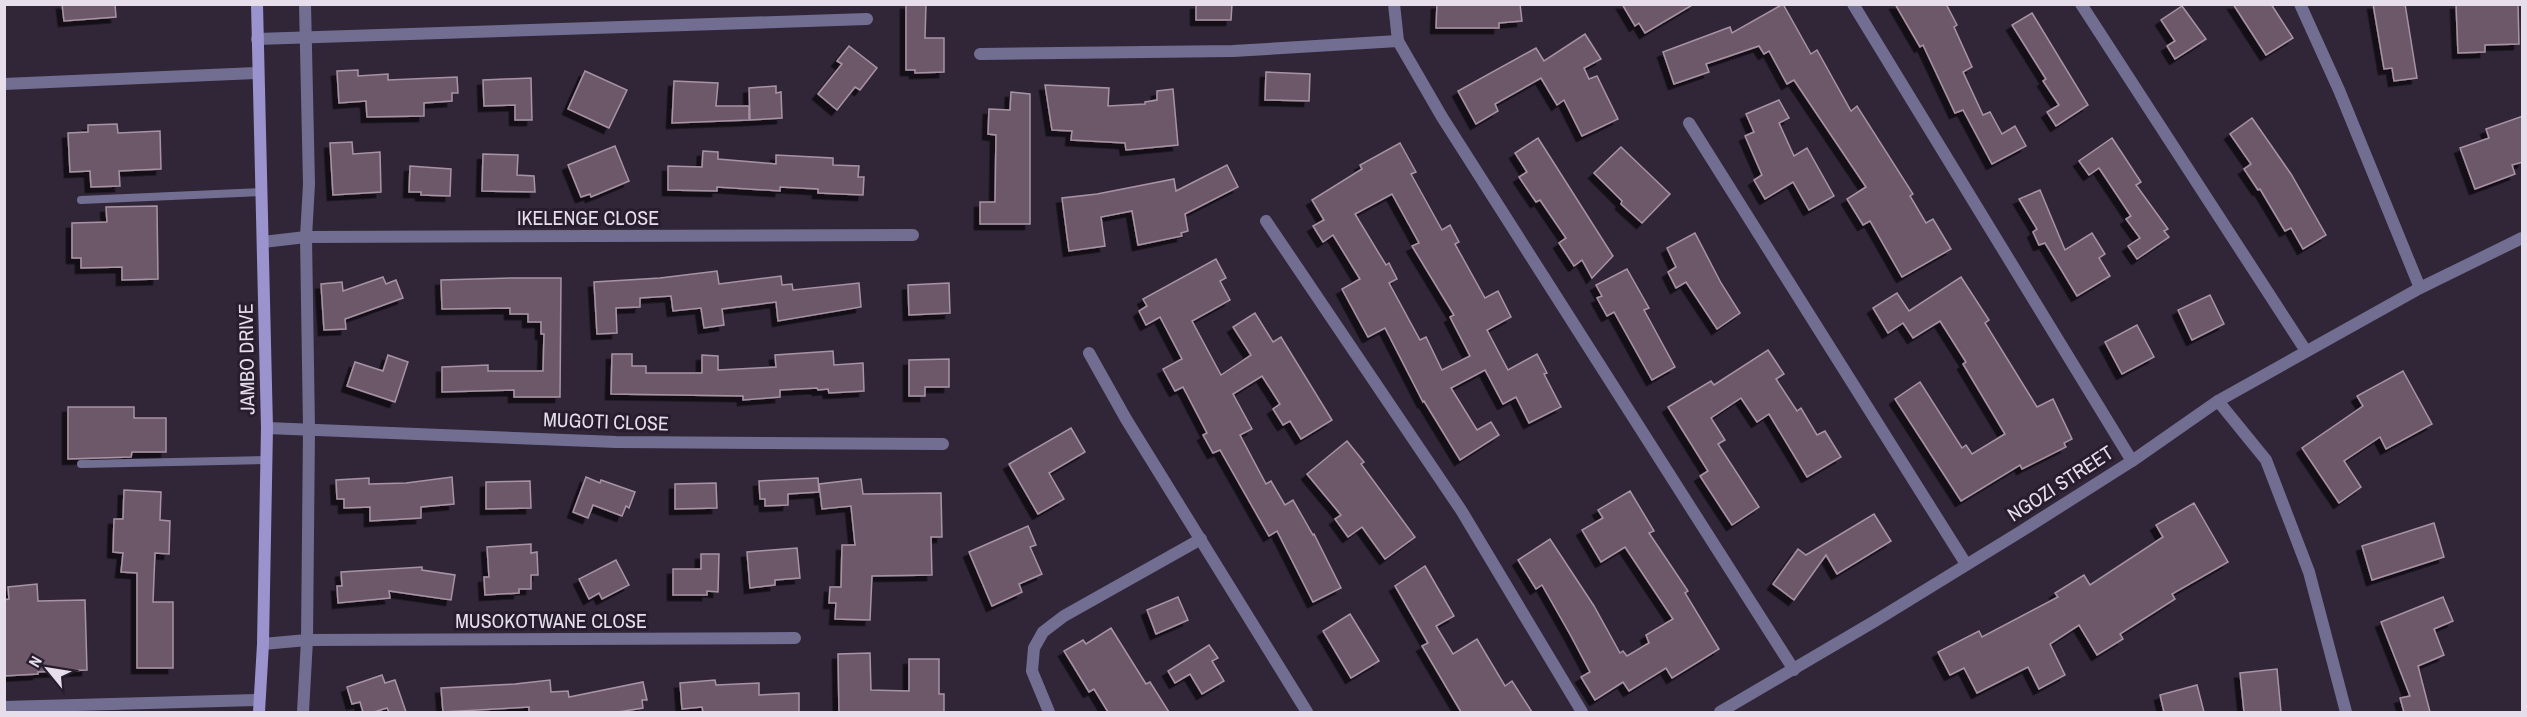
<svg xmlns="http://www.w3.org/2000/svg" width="2527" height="717" viewBox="0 0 2527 717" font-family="'Archivo Narrow',sans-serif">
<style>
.building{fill:#6c5968;stroke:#a893a4;stroke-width:1.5;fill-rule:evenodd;filter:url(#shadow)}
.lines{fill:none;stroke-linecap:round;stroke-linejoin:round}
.lane{stroke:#726e92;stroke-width:8}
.street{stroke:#726e92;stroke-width:12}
.secondary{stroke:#9a93cd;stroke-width:12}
.labels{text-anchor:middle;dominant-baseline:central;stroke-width:6;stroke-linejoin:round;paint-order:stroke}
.street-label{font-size:20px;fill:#e6dfeb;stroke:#271d2e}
</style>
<defs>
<filter id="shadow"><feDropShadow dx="-5.5" dy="5.5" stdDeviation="0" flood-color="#0009"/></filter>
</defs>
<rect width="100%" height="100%" fill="#312638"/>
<!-- building -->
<g class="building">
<polygon points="62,4 115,4 116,17 64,21"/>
<polygon points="906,4 926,4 925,38 944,38 944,72 915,73 915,70 906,70"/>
<polygon points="1196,4 1232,4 1231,20 1196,20"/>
<polygon points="1437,4 1520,4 1522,21 1499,23 1499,28 1436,28"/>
<polygon points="1622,4 1694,4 1645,33 1639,23 1635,26"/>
<polygon points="1783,4 1811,54 1817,50 1851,111 1857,106 1913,194 1910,196 1926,223 1933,219 1951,249 1902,277 1870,221 1863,225 1847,199 1866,187 1794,80 1787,84 1769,51 1764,54 1759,46 1706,64 1709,72 1674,84 1663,52 1730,27 1732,33"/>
<polygon points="1895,4 1946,4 1957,25 1954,27 1972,67 1963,72 1983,115 1990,112 2002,134 2015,126 2026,146 1992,164 1963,110 1955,113 1923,45 1920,47"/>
<polygon points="2233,4 2271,4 2293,38 2266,55"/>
<polygon points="2373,4 2405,4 2417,78 2394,81 2392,68 2384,69"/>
<polygon points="2456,4 2518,4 2519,44 2485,45 2485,52 2458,53"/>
<polygon points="2182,6 2206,39 2175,59 2167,46 2175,41 2161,20"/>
<polygon points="2032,13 2088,105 2056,126 2047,112 2059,105 2043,81 2046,79 2012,25"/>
<polygon points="1585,34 1601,59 1584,68 1589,79 1597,76 1618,119 1582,136 1564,100 1557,105 1541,78 1495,104 1498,111 1476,124 1458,91 1536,48 1544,61"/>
<polygon points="849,46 877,68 860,90 855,87 837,110 818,94 842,64 837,61"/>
<polygon points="358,70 358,76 388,74 388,80 457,77 458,93 452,93 452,101 424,103 424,116 367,117 366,101 339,103 337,71"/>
<polygon points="585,71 627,90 609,128 568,109"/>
<polygon points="1266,72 1310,74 1309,101 1265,100"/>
<polygon points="531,78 532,120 515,120 515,105 484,106 483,80"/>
<polygon points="674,81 718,83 716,106 749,106 749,120 672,123"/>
<polygon points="1045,85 1109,88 1108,106 1145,104 1145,102 1157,100 1157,91 1173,89 1178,145 1126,150 1125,143 1071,140 1072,131 1052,130"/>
<polygon points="776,86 776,93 781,92 782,118 750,120 749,88"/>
<polygon points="1011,92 1030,94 1030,224 980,224 980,202 995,202 996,135 988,134 989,109 1010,110"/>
<polygon points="1779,100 1789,118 1779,123 1794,156 1807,148 1834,196 1809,210 1793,182 1765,199 1754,180 1762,175 1745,136 1754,132 1746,114"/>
<polygon points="2523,116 2523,162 2512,165 2515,174 2475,189 2460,148 2489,138 2486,129"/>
<polygon points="2252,118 2291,174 2326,235 2303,249 2291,228 2285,231 2260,189 2258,190 2244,169 2251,164 2230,134"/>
<polygon points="117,124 118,133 160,131 161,169 119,171 120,186 91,187 90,171 70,172 68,133 88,132 88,125"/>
<polygon points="1538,138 1613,256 1592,278 1582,260 1574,266 1559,243 1566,238 1540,200 1536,202 1519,177 1527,172 1515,153"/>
<polygon points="2112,138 2141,182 2136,185 2168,229 2164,231 2169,237 2137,259 2128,246 2140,238 2126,219 2131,216 2099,168 2089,175 2079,161"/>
<polygon points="352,142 353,154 380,152 381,192 333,195 330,143"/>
<path d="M1400 143 1416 172 1411 174 1442 230 1450 225 1459 242 1455 244 1485 298 1498 291 1511 317 1487 330 1508 370 1537 354 1547 373 1544 374 1561 407 1529 423 1516 397 1503 404 1485 370 1451 388 1477 430 1491 422 1499 435 1460 460 1424 401 1423 402 1385 328 1368 337 1342 289 1360 279 1333 235 1323 242 1313 226 1324 220 1312 200 1362 169 1360 165ZM1392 194 1419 243 1412 246 1454 315 1450 317 1470 356 1442 370 1426 337 1420 340 1389 283 1397 279 1389 263 1386 265 1355 214Z"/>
<polygon points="615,146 629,181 591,197 590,194 581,197 568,165"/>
<polygon points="1621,147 1670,194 1642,223 1621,204 1622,201 1594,173"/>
<polygon points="703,151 718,152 718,159 776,164 776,155 833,158 833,165 859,166 858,177 864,177 863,195 818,193 818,189 780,187 780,191 717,187 717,191 668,190 668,166 702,167"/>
<polygon points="483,154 518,155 517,175 534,176 535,192 482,191"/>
<polygon points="1227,165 1238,187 1185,214 1188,231 1181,233 1182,236 1138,245 1132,211 1101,217 1105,246 1069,251 1062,198 1097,194 1174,179 1176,191"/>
<polygon points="410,166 451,169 450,196 421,195 421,192 409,192"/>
<polygon points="2040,190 2065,250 2092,233 2105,254 2099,258 2110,276 2077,296 2045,243 2039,245 2033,232 2037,229 2019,199"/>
<polygon points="157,206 158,279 122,280 122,267 81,268 81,258 72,258 72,223 107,222 106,207"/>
<polygon points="1695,233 1721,283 1740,313 1717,329 1686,282 1676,288 1668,272 1676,267 1667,248"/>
<polygon points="1216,259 1226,278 1220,281 1230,300 1192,321 1221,375 1251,355 1233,327 1255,313 1273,342 1281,337 1332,420 1301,439 1290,421 1283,425 1273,409 1280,404 1262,376 1233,394 1252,429 1240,435 1266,484 1271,481 1285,505 1293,500 1313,535 1314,534 1341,588 1313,602 1277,531 1269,536 1220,450 1213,453 1203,435 1207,433 1183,387 1175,391 1163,369 1182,359 1160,317 1146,325 1139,311 1147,306 1143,299"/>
<polygon points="1627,269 1649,308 1644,310 1675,367 1652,380 1614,312 1607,316 1597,298 1602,296 1596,285"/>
<polygon points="717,271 719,284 781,276 782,285 792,284 793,290 859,283 861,307 778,321 776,302 722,309 724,325 704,328 701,308 673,311 671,296 640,298 640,307 616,308 617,333 597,334 594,282 660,278"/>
<polygon points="383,277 386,284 396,280 403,298 345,319 346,329 324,330 321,284 342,282 343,291"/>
<polygon points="1961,277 1989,320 1985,323 2037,407 2053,399 2072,439 2064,443 2066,447 2022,469 2020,465 1961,501 1895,399 1920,382 1962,448 1966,445 1972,454 2005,434 1963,364 1966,362 1940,321 1913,338 1903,323 1888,333 1873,308 1897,293 1909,311"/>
<polygon points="511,278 561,278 560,397 514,397 514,390 442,392 442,367 488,365 488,371 543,371 544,334 541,334 541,322 528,322 528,314 510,314 510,308 442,309 441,280"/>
<polygon points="949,283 950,313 909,315 908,285"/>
<polygon points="2210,295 2224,324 2192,340 2178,310"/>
<polygon points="2137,325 2154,357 2122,374 2105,342"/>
<polygon points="1768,350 1784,374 1776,379 1797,411 1801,408 1817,435 1825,431 1841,457 1807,477 1769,414 1757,422 1741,398 1711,418 1725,440 1718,444 1759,507 1732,525 1700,476 1708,471 1668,407 1711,381 1714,385"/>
<polygon points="833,351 834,365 863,363 864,391 829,393 828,389 818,390 817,388 780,390 780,397 743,400 743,396 611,394 612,354 632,354 632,366 646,366 646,373 702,373 702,355 718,356 718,370 776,367 775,355"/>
<polygon points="388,355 408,362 395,402 347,386 355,362 383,371"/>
<polygon points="949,359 949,387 925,387 925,396 909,396 909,360"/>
<polygon points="2403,371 2432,424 2386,449 2380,437 2344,461 2361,487 2339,503 2302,448 2363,406 2357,396"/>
<polygon points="68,407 134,407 134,418 166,418 166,452 132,452 131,457 68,459"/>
<polygon points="1071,428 1085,452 1049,473 1064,499 1038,514 1009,464"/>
<polygon points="1347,441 1364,462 1361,464 1415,537 1385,559 1362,527 1348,537 1335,519 1341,515 1307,474"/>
<polygon points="452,477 454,504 421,507 421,518 370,521 370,507 344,508 344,499 337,499 336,480 369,478 369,484 406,483"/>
<polygon points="586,477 600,483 601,480 635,492 629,508 626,506 622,516 593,505 588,518 573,512"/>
<polygon points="818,478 819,492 788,494 788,505 765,506 765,499 760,499 759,481"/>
<polygon points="861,479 863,494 941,493 942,537 931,537 932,575 872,576 870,620 835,619 836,603 829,603 830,587 841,587 842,545 855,545 851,506 822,509 819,484"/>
<polygon points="530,481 531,508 486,509 486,482"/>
<polygon points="716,483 717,508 675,509 675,484"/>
<polygon points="124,490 161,492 160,520 170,521 169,554 155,553 153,602 173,602 173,668 137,668 137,573 121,572 123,553 113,552 114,519 123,519"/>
<polygon points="1630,491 1654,531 1649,533 1688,591 1685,593 1719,649 1672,678 1666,668 1629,691 1623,682 1595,700 1581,677 1590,672 1571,636 1542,585 1536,589 1518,560 1550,539 1594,606 1620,653 1623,651 1627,656 1649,643 1646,635 1673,619 1625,547 1601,562 1582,530 1603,518 1598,510"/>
<polygon points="2194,503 2228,562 2172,594 2175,599 2120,634 2123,639 2097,655 2079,625 2050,644 2065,675 2039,689 2028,667 1977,693 1964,668 1950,675 1938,652 1979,631 1982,637 2058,597 2055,593 2084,575 2090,585 2163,537 2156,525"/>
<polygon points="1874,514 1891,541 1837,574 1826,555 1794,600 1773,584 1798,549 1806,555"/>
<polygon points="2434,523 2444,557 2372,580 2362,546"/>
<polygon points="1028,526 1036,545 1030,547 1042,574 1019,584 1022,592 992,606 969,552"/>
<polygon points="531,544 531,553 537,552 538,575 531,575 531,589 519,589 519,593 485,595 484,577 489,577 487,547"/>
<polygon points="797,548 800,578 775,580 775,585 750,588 747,552"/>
<polygon points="701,554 719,554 718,592 707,591 707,595 673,595 673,569 701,569"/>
<polygon points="616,560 629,585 602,599 599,593 589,599 579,579"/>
<polygon points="1425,566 1454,616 1436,626 1453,654 1477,639 1505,686 1512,681 1532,712 1461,712 1422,646 1428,643 1395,586"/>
<polygon points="422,567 422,570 455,575 451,600 389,591 390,598 338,603 337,586 342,586 341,572"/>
<polygon points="37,584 38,601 85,600 87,670 38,672 38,674 4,676 4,600 9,599 8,587"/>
<polygon points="1178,597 1188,620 1156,634 1147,610"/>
<polygon points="2443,597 2453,621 2434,629 2444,655 2418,666 2430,712 2404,712 2400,698 2410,696 2381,622"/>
<polygon points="1350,614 1379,661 1351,678 1323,631"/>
<polygon points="1111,628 1146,684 1150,682 1169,712 1108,712 1094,689 1089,692 1064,651 1083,640 1086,644"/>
<polygon points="1209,645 1218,658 1212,661 1224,681 1202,694 1190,674 1175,683 1168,671"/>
<polygon points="870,653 871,690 909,691 909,659 939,659 939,694 944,694 944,712 839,712 838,654"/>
<polygon points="2277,669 2281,712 2244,712 2240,673"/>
<polygon points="382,675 385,683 395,680 406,712 389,712 387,708 374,712 363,712 360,702 352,704 347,687"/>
<polygon points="550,680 551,692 568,691 569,697 643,682 647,700 642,700 643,708 618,712 529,712 529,707 443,712 441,688 515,684"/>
<polygon points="715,680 716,685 759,683 759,695 799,693 799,712 703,712 702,707 682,709 680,683"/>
<polygon points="2197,685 2204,712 2164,712 2160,695"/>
</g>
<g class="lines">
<!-- lane -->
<g class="lane">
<polyline points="81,200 261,192"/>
<polyline points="81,464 267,460"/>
</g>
<!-- street -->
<g class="street">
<polyline points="1394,4 1398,41 1442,117 1794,670"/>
<polyline points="1853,4 2132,461"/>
<polyline points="2081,4 2306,351"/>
<polyline points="2300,4 2339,90 2420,288"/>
<polyline points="257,39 867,19"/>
<polyline points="980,54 1233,51 1398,41"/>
<polyline points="4,84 258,73"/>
<polyline points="1689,123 1966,564"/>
<polyline points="1266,221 1461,510 1582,712"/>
<polyline points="263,242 306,237 913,235"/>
<polyline points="1089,353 1126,419 1307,712"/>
<polyline points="2218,401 2266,460 2309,572 2346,712"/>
<polyline points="267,428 616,442 943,444"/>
<polyline points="263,644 307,640 795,638"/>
<polyline points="4,707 259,700"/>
<polyline points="303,712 307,640 309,428 306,237 309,184 305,4"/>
<polyline points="1049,712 1032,671 1034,648 1043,632 1064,616 1201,539"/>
<polyline points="1720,712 1875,621 2020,532 2132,461 2218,401 2420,288 2522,238"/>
</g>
<!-- secondary -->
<polyline class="secondary" points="257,4 267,428 263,644 259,712"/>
</g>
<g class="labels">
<!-- street labels -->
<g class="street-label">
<text x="588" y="217">IKELENGE CLOSE</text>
<text transform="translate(246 359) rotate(-91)">JAMBO DRIVE</text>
<text transform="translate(606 421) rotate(2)">MUGOTI CLOSE</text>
<text transform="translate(2060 483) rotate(-33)">NGOZI STREET</text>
<text x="551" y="620">MUSOKOTWANE CLOSE</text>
</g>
</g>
<!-- border -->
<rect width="2527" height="717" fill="none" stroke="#e6dfeb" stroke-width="12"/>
<!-- north arrow -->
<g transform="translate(48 669) rotate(300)" stroke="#271d2e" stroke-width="4.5" paint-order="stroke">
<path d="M0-4.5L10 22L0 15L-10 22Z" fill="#e6dfeb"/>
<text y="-9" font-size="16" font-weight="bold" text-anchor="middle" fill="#e6dfeb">N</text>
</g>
</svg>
